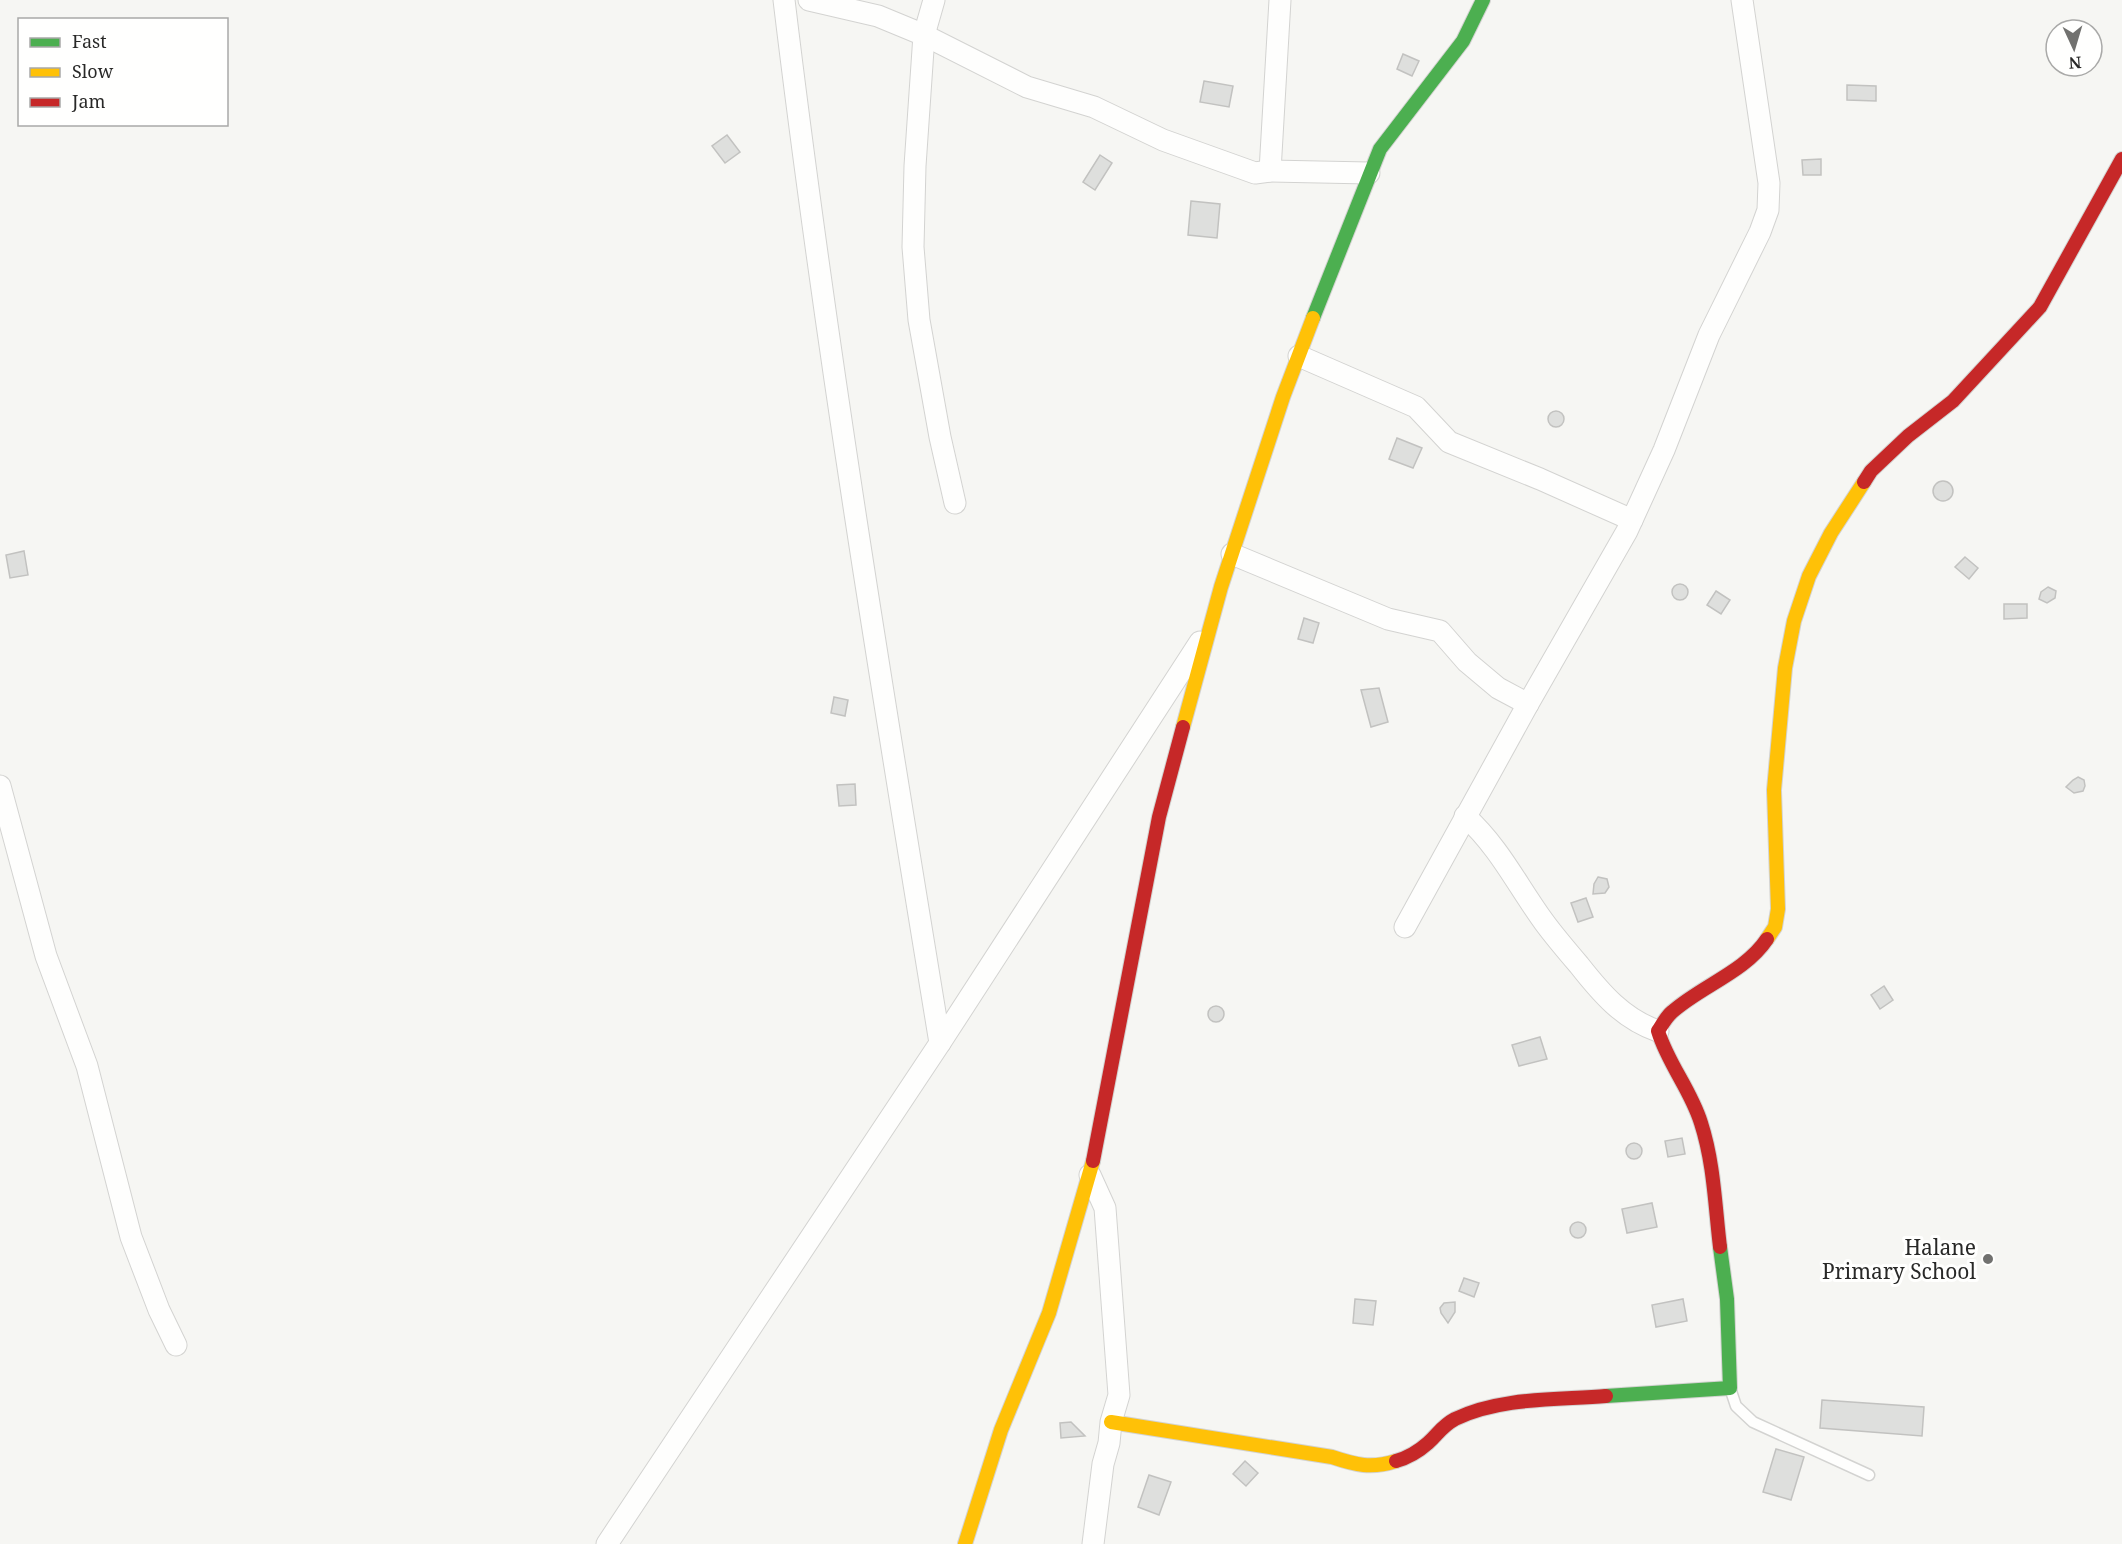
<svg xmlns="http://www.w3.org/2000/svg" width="2122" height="1544" viewBox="0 0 2122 1544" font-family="'Noto Serif',serif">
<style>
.building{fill:#dedfdd;stroke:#c2c2c0;stroke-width:1.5}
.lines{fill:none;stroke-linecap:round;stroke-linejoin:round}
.lane-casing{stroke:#d3d3d1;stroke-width:13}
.street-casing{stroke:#d3d3d1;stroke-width:23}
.fast-casing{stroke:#d3d3d1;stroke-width:16}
.slow-casing{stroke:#d3d3d1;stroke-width:16}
.jam-casing{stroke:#d3d3d1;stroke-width:16}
.lane{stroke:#fefefd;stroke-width:10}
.street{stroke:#fefefd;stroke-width:21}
.fast{stroke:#4caf50;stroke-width:14}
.slow{stroke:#ffc107;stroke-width:14}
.jam{stroke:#c62828;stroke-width:14}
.poi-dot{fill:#71716f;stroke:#fffffe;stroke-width:2}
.labels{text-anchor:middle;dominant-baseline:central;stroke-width:6;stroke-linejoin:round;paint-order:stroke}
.poi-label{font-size:21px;fill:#292928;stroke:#fffffe;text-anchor:end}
</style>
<rect width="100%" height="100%" fill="#f6f6f3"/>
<!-- building -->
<g class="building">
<polygon points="1403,54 1419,61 1412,76 1397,69"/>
<polygon points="1204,81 1233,86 1229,107 1200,102"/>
<polygon points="1847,85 1876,86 1876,101 1847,100"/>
<polygon points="727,135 740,152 725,163 712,146"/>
<polygon points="1100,155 1112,163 1095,190 1083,182"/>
<polygon points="1821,159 1821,175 1803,175 1802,160"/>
<polygon points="1191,201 1220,204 1217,238 1188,235"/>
<circle cx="1556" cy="419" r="8"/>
<polygon points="1397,438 1422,448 1413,468 1389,459"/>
<circle cx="1943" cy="491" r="10"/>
<polygon points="24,551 28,575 10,578 6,555"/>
<polygon points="1965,557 1978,568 1969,579 1955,567"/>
<circle cx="1680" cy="592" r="8"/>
<polygon points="2048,587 2056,591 2055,598 2047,603 2039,599 2041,592"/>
<polygon points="1716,591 1730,600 1721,614 1707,605"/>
<polygon points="2004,604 2027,604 2027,618 2004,619"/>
<polygon points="1304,618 1319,623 1313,643 1298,639"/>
<polygon points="1379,688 1388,722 1371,727 1361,690"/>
<polygon points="834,697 848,700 845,716 831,713"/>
<polygon points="2078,777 2084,780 2085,786 2083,791 2074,793 2066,787 2073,780"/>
<polygon points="855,784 856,805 839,806 837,785"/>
<polygon points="1598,877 1607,879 1609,887 1605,893 1593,894 1594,884"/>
<polygon points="1586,898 1593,917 1578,922 1571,903"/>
<polygon points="1884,986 1893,1000 1880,1009 1871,995"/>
<circle cx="1216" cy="1014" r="8"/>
<polygon points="1540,1037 1547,1059 1519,1066 1512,1045"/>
<polygon points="1682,1138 1685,1154 1668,1157 1665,1141"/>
<circle cx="1634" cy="1151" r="8"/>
<polygon points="1652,1203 1657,1227 1627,1233 1622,1209"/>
<circle cx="1578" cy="1230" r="8"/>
<polygon points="1464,1278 1479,1283 1474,1297 1459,1291"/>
<polygon points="1355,1299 1376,1301 1373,1325 1353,1323"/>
<polygon points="1683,1299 1687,1321 1656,1327 1652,1305"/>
<polygon points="1455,1302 1455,1312 1448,1323 1441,1313 1440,1308 1444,1303"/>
<polygon points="1822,1400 1924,1407 1922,1436 1820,1428"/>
<polygon points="1071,1422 1085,1436 1061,1438 1060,1423"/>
<polygon points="1776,1449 1804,1457 1791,1500 1763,1492"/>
<polygon points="1245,1461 1258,1473 1246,1486 1233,1474"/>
<polygon points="1149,1475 1171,1482 1159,1515 1138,1507"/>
</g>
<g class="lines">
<!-- lane casing -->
<g class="lane-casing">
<polyline id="lane" points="1730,1388 1736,1406 1753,1422 1869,1475"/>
</g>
<!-- street casing -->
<g class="street-casing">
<g id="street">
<path d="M784 0C826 349 883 696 940 1043"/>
<polyline points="809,0 878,16 924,35 1027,87 1094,107 1163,140 1255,173 1270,171 1369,173"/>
<polyline points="934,0 924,35 915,166 913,247 919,320 940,437 955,503"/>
<polyline points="1270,171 1280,0"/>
<polyline points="1299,356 1416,407 1449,442 1540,479 1632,520"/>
<polyline points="1232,554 1388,619 1440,631 1467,662 1498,688 1528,704"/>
<polyline points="0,786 46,956 87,1066 131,1237 159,1310 176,1345"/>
<path d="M1465 816C1500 848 1517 885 1544 922 1555 937 1567 951 1579 965 1601 993 1623 1019 1658 1031"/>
<polyline points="1405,927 1528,704 1627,531 1664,450 1709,335 1760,232 1768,210 1769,183 1742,0"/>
<polyline points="1090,1175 1105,1208 1119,1395 1111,1422 1109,1443 1103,1464 1093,1544"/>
<polyline points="607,1544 940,1043 1200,642"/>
</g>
</g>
<!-- fast casing -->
<g class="fast-casing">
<g id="fast">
<polyline points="1313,318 1380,149 1463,41 1483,0"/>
<polyline points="1606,1396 1730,1388 1727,1299 1720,1247"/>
</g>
</g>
<!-- slow casing -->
<g class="slow-casing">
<g id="slow">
<polyline points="1183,727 1221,587 1283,397 1313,318"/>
<polyline points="1767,939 1775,927 1778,909 1774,790 1785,668 1794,621 1809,576 1831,533 1864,482"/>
<path d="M1111 1422 1332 1457C1356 1465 1371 1469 1396 1461"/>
<polyline points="965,1544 1001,1430 1049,1313 1093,1161"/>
</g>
</g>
<!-- jam casing -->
<g class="jam-casing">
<g id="jam">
<polyline points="1864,482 1871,471 1908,436 1953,401 2040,307 2122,159"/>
<polyline points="1093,1161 1159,817 1183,727"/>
<path d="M1720 1247C1715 1206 1714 1163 1701 1123 1691 1090 1668 1064 1658 1031 1662 1025 1666 1017 1672 1012 1701 986 1745 972 1767 939"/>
<path d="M1396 1461C1407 1458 1419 1451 1428 1443 1438 1434 1442 1426 1455 1419 1500 1397 1557 1400 1606 1396"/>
</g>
</g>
<!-- lane -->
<use href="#lane" class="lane"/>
<!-- street -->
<use href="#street" class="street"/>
<!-- fast -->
<use href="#fast" class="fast"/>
<!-- slow -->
<use href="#slow" class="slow"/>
<!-- jam -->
<use href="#jam" class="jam"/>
</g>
<!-- markers -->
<circle class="poi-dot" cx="1988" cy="1259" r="6"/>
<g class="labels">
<!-- poi labels -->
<g class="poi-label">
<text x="1976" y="1247">Halane<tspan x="1976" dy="24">Primary School</tspan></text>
</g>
</g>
<!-- legend -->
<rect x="18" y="18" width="210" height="108" fill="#fffffe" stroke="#a9a9a8" stroke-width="1.5"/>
<rect x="30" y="38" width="30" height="9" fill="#4caf50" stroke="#a9a9a8" stroke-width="1.5"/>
<text x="72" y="48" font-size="18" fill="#292928">Fast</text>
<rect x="30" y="68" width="30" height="9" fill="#ffc107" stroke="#a9a9a8" stroke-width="1.5"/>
<text x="72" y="78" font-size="18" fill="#292928">Slow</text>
<rect x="30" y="98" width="30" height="9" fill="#c62828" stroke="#a9a9a8" stroke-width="1.5"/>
<text x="72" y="108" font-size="18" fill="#292928">Jam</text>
<!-- north arrow -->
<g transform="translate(2074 48) rotate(176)"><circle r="28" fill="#fffffe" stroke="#a9a9a8" stroke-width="1.5"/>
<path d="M0-4.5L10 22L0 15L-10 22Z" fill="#71716f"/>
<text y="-9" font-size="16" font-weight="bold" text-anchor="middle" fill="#292928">N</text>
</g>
</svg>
